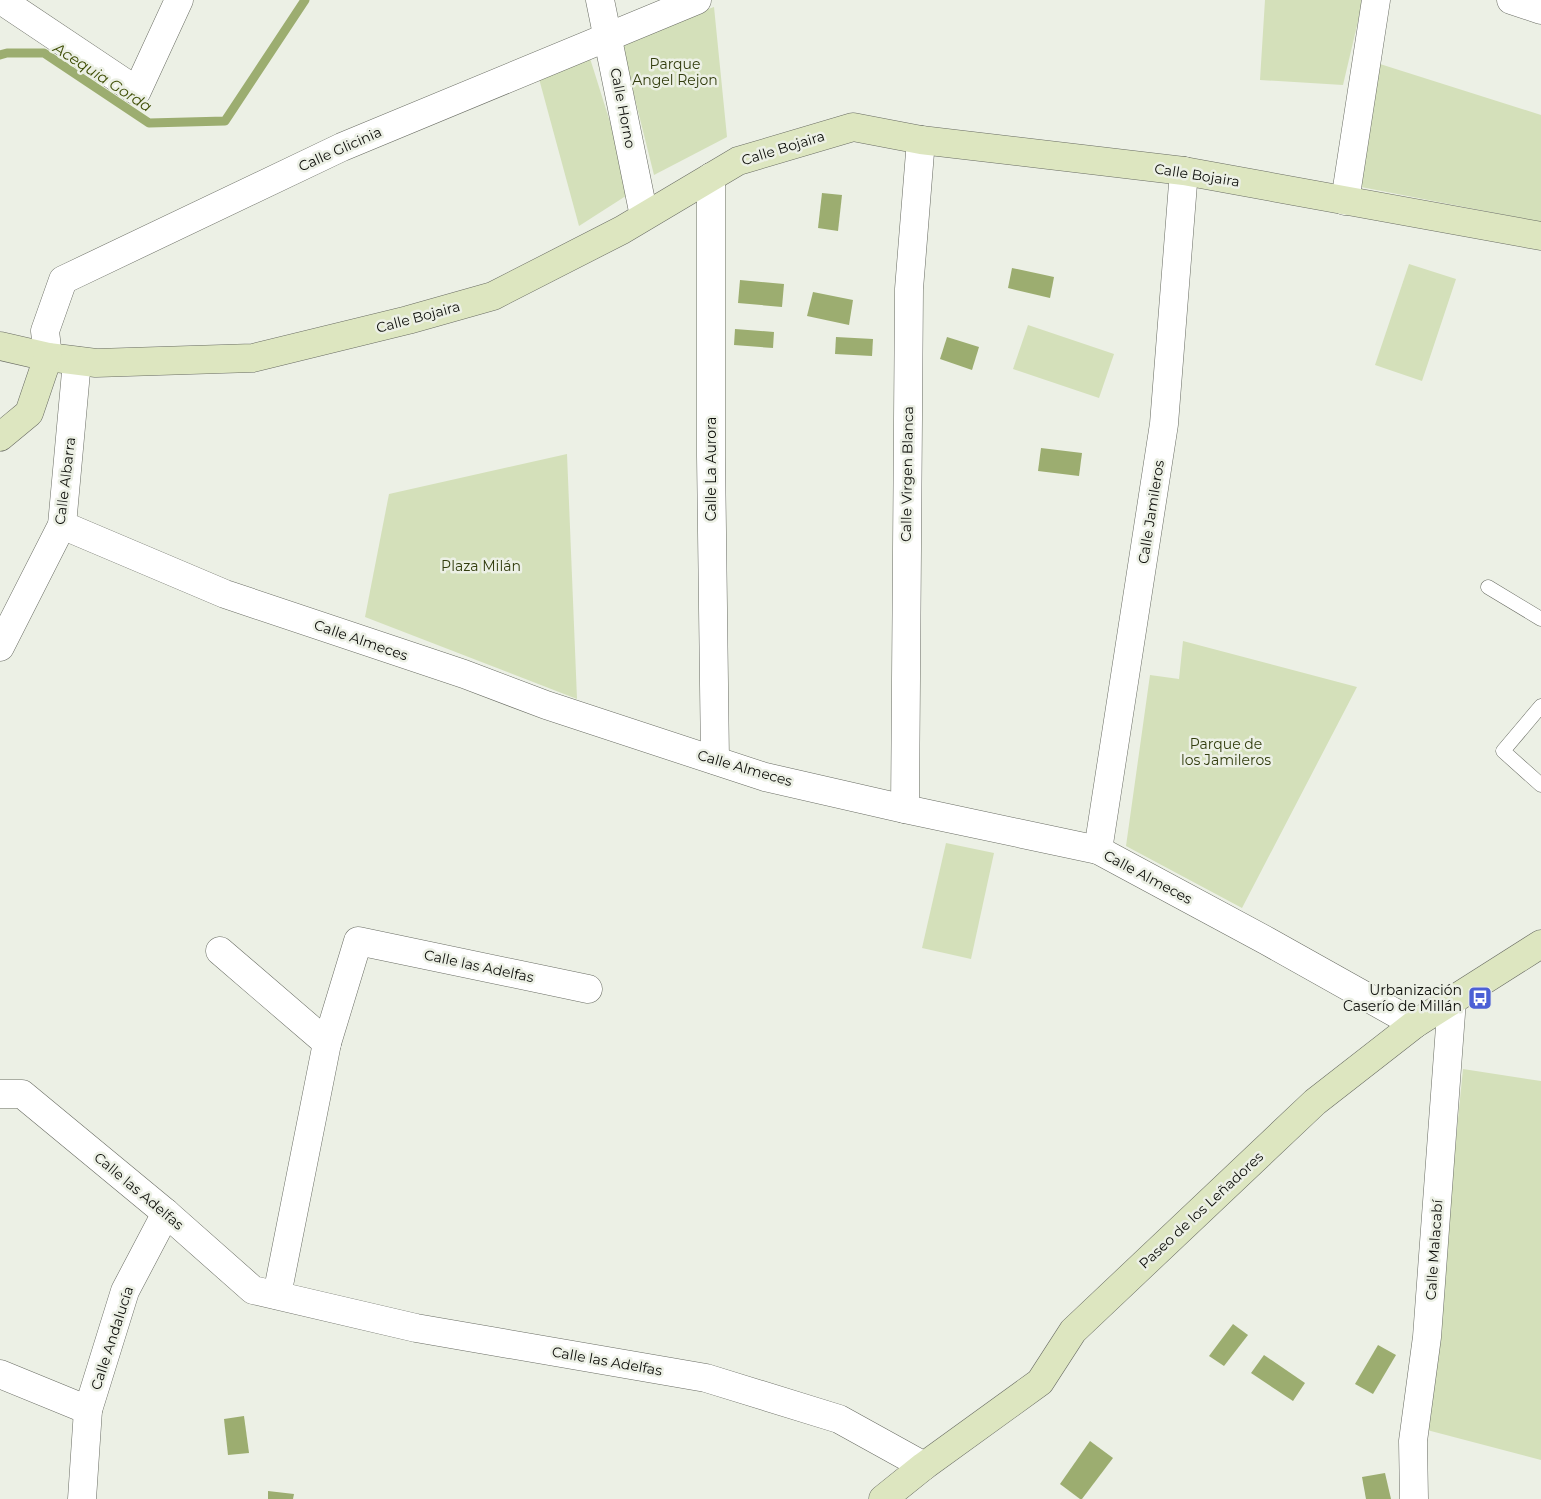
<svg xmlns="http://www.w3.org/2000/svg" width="1541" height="1499" viewBox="0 0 1541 1499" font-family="Montserrat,sans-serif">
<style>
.green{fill:#d4e0ba}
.water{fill:#9cad70}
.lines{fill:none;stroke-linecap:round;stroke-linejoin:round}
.stream{stroke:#9cad70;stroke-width:9}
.lane-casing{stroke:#696c63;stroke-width:15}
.street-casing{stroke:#696c63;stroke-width:29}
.secondary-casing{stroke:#696c63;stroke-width:29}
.lane{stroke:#fff;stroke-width:14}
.street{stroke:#fff;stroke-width:28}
.secondary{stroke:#dde6c0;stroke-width:28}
.labels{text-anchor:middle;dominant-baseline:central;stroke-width:5;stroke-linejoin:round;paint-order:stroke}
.park-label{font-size:14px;fill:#313c0d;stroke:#ecf0e5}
.street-label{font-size:14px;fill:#0d0e0a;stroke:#ecf0e5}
.poi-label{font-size:14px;fill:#0d0e0a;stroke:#ecf0e5;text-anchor:end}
.water-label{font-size:15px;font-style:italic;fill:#3f4e05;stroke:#ecf0e5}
</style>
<rect width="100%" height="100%" fill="#ecf0e5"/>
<!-- green -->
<g class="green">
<polygon points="1265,0 1363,0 1343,85 1260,80"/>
<polygon points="714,7 727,137 654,175 620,39"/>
<polygon points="588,52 632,192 579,226 538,75"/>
<polygon points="1380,64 1541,115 1541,222 1361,187"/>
<polygon points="1409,264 1456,279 1422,381 1375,365"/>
<polygon points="1028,325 1114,354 1099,398 1013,369"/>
<polygon points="567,454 577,699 365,617 389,494"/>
<polygon points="1183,641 1357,687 1242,908 1126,846 1150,675 1179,679"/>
<polygon points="946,843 994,853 971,959 922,948"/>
<polygon points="1463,1069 1541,1081 1541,1460 1427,1430"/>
</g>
<!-- water -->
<g class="water">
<polygon points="822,193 842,195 838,231 818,228"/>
<polygon points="1012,268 1054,277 1050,298 1008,288"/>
<polygon points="740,280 784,284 782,307 738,303"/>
<polygon points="813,292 853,300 849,325 807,316"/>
<polygon points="735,329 774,332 773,348 734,345"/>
<polygon points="836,337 873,339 872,356 835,354"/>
<polygon points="947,337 979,347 972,370 940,359"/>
<polygon points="1041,448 1082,453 1079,476 1038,471"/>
<polygon points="1233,1324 1248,1335 1224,1366 1209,1356"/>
<polygon points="1378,1345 1396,1355 1373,1394 1355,1384"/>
<polygon points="1264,1355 1305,1383 1293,1401 1251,1373"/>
<polygon points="244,1416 249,1453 228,1455 224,1419"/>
<polygon points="1090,1441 1113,1458 1082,1499 1080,1499 1060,1484"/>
<polygon points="1385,1473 1391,1499 1366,1499 1362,1477"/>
<polygon points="268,1491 294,1494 293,1499 268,1499"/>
</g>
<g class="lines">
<!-- stream -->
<polyline class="stream" points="0,55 7,53 44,53 149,123 225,121 305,0"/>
<!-- lane casing -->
<g class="lane-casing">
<g id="lane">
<polyline points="1488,587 1541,619"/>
<polyline points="1541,706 1503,751 1541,785"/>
</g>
</g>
<!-- street casing -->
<g class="street-casing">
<g id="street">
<polyline points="1,0 137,91 179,0"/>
<polyline points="600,0 644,216"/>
<polyline points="1511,0 1541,10"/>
<polyline points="711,177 711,456 715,760"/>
<polyline points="1345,201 1376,0"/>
<polyline points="48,357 45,331 63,280 342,147 697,0"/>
<polyline points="62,525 225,594 464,674 546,705 765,777 905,809 1098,850 1267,941 1415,1024"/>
<polyline points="0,647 62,525 77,361"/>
<polyline points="905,809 909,289 921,140"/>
<polyline points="1098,850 1164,424 1184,171"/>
<polyline points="220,951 327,1043"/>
<polyline points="0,1094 22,1094 166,1213 253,1290 416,1328 706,1378 839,1419 924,1466"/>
<polyline points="277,1295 327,1043 358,941 588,989"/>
<polyline points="0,1374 88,1410"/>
<polyline points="82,1499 88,1410 125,1291 166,1213"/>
<polyline points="1414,1499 1413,1441 1427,1337 1452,1000"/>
</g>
</g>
<!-- secondary casing -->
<g class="secondary-casing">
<g id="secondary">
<polyline points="0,346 48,357 96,363 253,358 408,320 493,296 622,230 738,161 853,127 921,140 1184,171 1541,236"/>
<polyline points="0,437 29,413 48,357"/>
<polyline points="883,1499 924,1466 1040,1382 1073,1331 1315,1102 1415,1024 1541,944"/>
</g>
</g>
<!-- lane -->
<use href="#lane" class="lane"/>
<!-- street -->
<use href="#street" class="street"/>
<!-- secondary -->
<use href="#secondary" class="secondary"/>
</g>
<!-- icons -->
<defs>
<g id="bus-square" transform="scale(1.25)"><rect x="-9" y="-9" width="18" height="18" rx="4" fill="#4c60d5" stroke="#ecf0e5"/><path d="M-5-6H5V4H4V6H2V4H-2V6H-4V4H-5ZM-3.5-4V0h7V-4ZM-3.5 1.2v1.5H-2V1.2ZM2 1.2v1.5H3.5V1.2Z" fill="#fff"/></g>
</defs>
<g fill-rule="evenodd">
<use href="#bus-square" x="1480" y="998"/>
</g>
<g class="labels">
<!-- park labels -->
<g class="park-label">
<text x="675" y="64">Parque<tspan x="675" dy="16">Angel Rejon</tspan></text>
<text x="481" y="566">Plaza Milán</text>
<text x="1226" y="744">Parque de<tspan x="1226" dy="16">los Jamileros</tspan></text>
</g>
<!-- street labels -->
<g class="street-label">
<text transform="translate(623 108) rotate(79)">Calle Horno</text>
<text transform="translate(783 148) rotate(-17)">Calle Bojaira</text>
<text transform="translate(340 149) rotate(-24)">Calle Glicinia</text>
<text transform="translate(1197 175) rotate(9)">Calle Bojaira</text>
<text transform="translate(418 317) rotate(-15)">Calle Bojaira</text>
<text transform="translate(711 469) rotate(-90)">Calle La Aurora</text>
<text transform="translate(907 474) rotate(-89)">Calle Virgen Blanca</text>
<text transform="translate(65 481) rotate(-83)">Calle Albarra</text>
<text transform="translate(1151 512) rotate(-81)">Calle Jamileros</text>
<text transform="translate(361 640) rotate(19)">Calle Almeces</text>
<text transform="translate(745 768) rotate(16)">Calle Almeces</text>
<text transform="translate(1148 877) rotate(28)">Calle Almeces</text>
<text transform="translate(479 966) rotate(12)">Calle las Adelfas</text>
<text transform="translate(139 1191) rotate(40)">Calle las Adelfas</text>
<text transform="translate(1201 1210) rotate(-43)">Paseo de los Leñadores</text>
<text transform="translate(1434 1250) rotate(-86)">Calle Malacabí</text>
<text transform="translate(112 1338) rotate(-72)">Calle Andalucía</text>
<text transform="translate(607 1361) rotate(10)">Calle las Adelfas</text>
</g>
<!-- poi labels -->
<g class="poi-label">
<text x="1462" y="990">Urbanización<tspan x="1462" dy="16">Caserío de Millán</tspan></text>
</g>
<!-- water labels -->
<g class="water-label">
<text transform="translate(103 77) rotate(33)">Acequia Gorda</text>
</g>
</g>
</svg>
